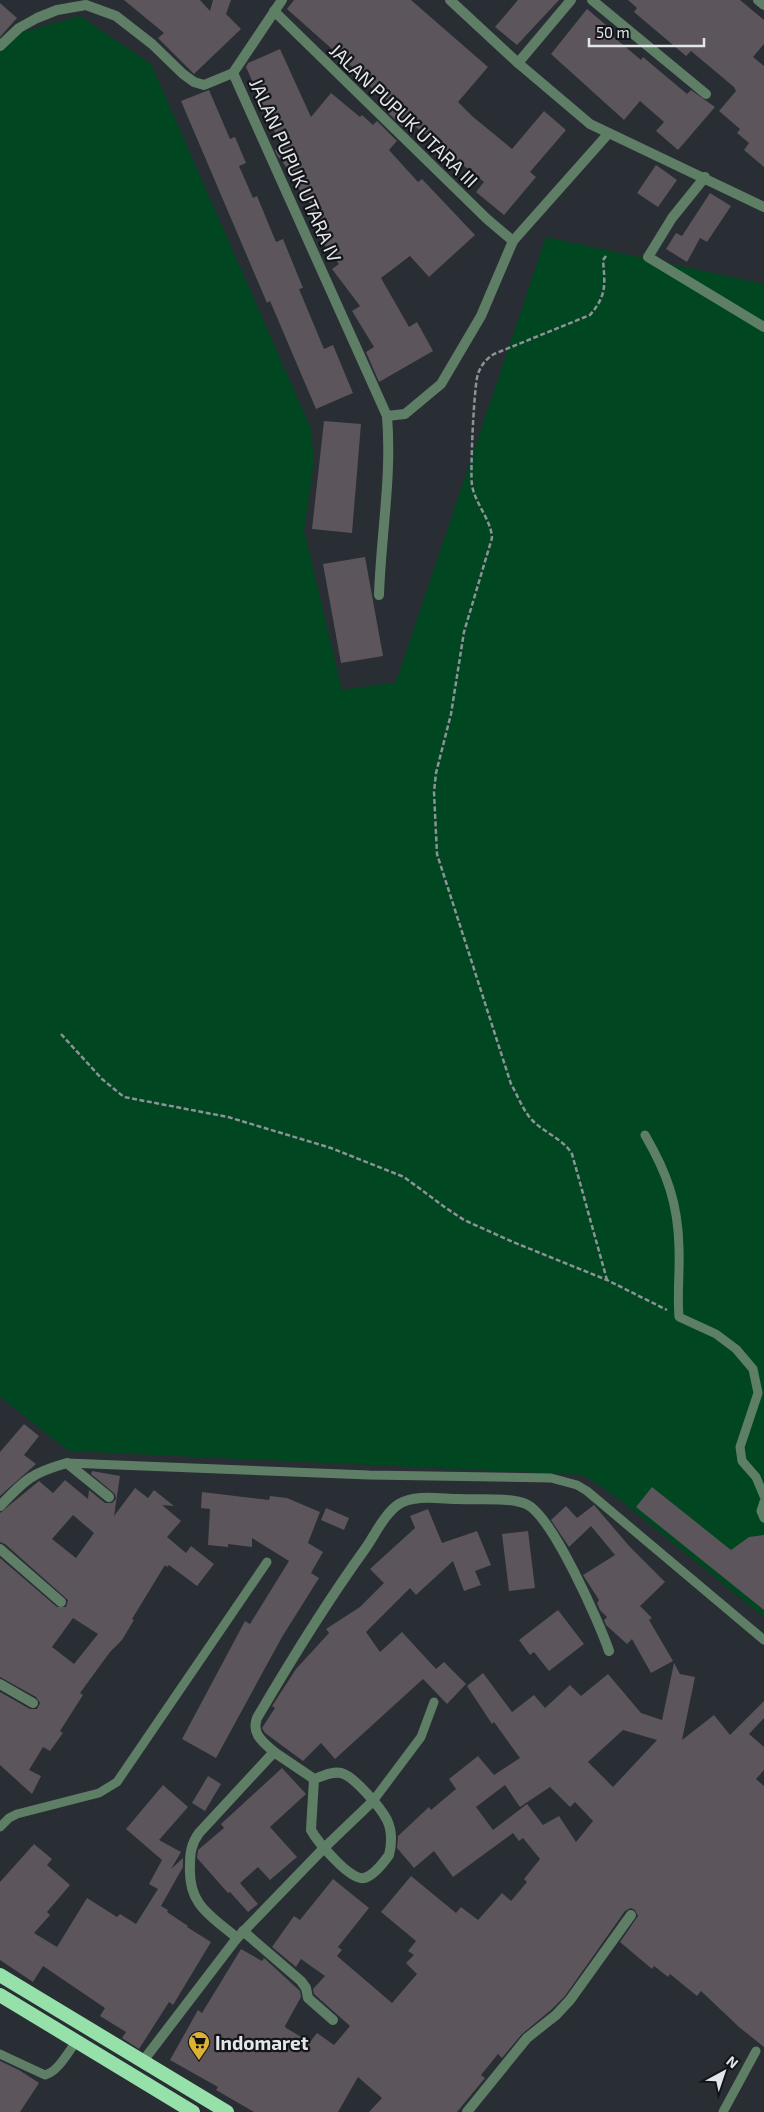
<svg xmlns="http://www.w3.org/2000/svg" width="764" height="2112" viewBox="0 0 764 2112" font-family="'Exo 2',sans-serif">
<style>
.green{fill:#004621}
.building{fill:#5c555b;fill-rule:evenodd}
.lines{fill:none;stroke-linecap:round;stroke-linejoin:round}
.path{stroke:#8d9296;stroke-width:2.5;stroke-dasharray:5 2.5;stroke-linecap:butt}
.service{stroke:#5f7e66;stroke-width:9}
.minor{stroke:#5f7e66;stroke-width:10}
.trunk{stroke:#96e0a9;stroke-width:14}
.labels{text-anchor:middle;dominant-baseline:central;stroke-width:4.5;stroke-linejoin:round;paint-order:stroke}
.street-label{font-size:19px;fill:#e3e7eb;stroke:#131518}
.poi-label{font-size:19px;font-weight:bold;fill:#e3e7eb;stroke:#131518;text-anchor:start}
</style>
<rect width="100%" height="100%" fill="#282e33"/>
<!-- green -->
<polygon class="green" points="80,16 151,64 311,429 314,463 304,530 342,690 396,682 546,237 764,284 764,1617 620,1500 584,1475 69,1451 0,1397 0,38"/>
<!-- building -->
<g class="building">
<polygon points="124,0 200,0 210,11 213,0 231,0 226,14 241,29 194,74 158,38 164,33"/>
<polygon points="294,0 411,0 488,67 458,102 472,116 512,149 544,111 566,130 530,172 536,177 504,215 476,192 484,182 412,124 406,130 385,110 391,104 366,83 368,81 287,9"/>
<polygon points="518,0 559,0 517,45 495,27"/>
<polygon points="628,0 740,0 764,20 764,44 753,57 764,66 764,167 744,150 749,143 737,133 740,129 719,111 736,91 734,87 691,51 686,56 634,12 637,8"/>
<polygon points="0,3 17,18 0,37"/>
<polygon points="587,9 606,25 603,28 641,60 643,57 687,94 691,90 715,107 678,150 656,131 664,122 640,101 624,120 551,54"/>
<polygon points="280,49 311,117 331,93 360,117 362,115 373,125 377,121 397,141 389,150 418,182 422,179 475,235 429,277 410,256 381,278 409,327 417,322 433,351 379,382 366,352 374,347 352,311 360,306 332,269 339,264 316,234 321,230 307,211 312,206 291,179 294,177 277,155 275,150 281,146 246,67 248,63"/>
<polygon points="209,90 230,139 235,137 246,163 239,166 253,198 257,196 276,242 283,239 303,288 299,289 324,349 333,345 353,393 316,409 270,301 267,303 181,101"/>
<polygon points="656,165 677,180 658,207 637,193"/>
<polygon points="710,193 731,206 707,242 700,238 687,262 666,249 676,233 682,236"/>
<polygon points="324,421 361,424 352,533 312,529"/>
<polygon points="365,557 383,656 341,663 323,564"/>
<polygon points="24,1424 39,1436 24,1455 36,1464 0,1496 0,1452"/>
<path d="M92 1471 120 1476 114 1516 135 1488 148 1498 154 1490 174 1506 162 1505 181 1521 167 1537 186 1553 191 1546 214 1564 197 1586 169 1565 167 1567 165 1565 132 1619 134 1620 122 1640 110 1652 80 1693 83 1695 60 1731 63 1733 50 1751 43 1747 29 1770 41 1776 32 1794 0 1765V1692L30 1709H37L40 1703 36 1697 0 1677V1558L57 1607H66L68 1600 5 1544 0 1542V1513L39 1481 53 1493 65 1480 88 1499 89 1490 105 1503H112L116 1499 115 1494 91 1474ZM73 1515 94 1533 76 1558 52 1539ZM73 1618 98 1634 74 1664 52 1647Z"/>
<polygon points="652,1487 731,1550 749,1537 764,1535 764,1610 636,1507"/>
<polygon points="202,1492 269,1500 270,1496 287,1498 320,1512 308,1543 323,1552 311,1573 319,1578 282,1637 216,1758 182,1739 245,1621 250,1624 289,1561 252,1538 252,1547 228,1544 228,1547 208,1545 210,1509 201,1508"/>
<polygon points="594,1505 630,1547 665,1582 640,1606 652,1618 649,1620 673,1661 651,1673 632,1639 627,1644 606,1625 604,1620 607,1617 600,1610 597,1603 599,1600 583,1575 615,1555 591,1526 569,1547 551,1520 566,1506 577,1518"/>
<polygon points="326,1508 349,1518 344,1530 321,1520"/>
<polygon points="428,1509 442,1543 477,1531 491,1565 475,1571 481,1585 464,1591 453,1561 416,1595 410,1588 366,1632 380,1652 402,1632 436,1669 444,1662 466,1684 447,1704 423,1679 335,1759 321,1743 303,1761 265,1733 262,1728 275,1708 272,1706 296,1669 329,1633 326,1629 360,1607 384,1583 370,1569 415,1528 410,1516"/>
<polygon points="528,1531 535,1588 509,1591 502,1534"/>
<polygon points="558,1610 584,1644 549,1671 534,1652 530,1655 519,1640"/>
<path d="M674 1663 680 1674 695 1677 682 1740 714 1715 730 1735 764 1701V1718L749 1734 764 1747V1770L756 1779 764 1786V2047L739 2027 701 1991 697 1996 670 1974 668 1977 654 1966 652 1969 620 1942 638 1916 635 1910 631 1908 625 1911 565 1996 551 2010 522 2034 502 2058 498 2054 481 2075 485 2078 457 2112H369L382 2098 358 2077 338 2112H254L216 2090 218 2087 170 2060 198 2010 202 2013 241 1949 262 1961 264 1958 300 1991 301 1997 285 2026 286 2028 310 2042 317 2033 334 2045 350 2026 314 1994 313 1989 325 1976 301 1959 296 1967 272 1947 294 1916 300 1920 333 1879 369 1908 338 1947 342 1950 337 1956 392 2003 417 1974 406 1963 414 1955 408 1951 416 1941 381 1912 411 1876 456 1913 461 1907 478 1920 502 1893 511 1901 527 1882 524 1879 540 1859 523 1838 519 1841 513 1833 453 1877 434 1851 414 1868 397 1848 398 1836 429 1807 431 1810 456 1789 449 1779 478 1756 494 1775 520 1758 494 1722 492 1724 467 1686 483 1673 512 1712 534 1695 545 1708 570 1685 581 1696 608 1674 641 1713 662 1720ZM623 1730 657 1740 613 1787 588 1762ZM505 1785 520 1807 550 1787 570 1807 575 1802 593 1821 576 1842 559 1816 543 1825 527 1804 493 1830 476 1807Z"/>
<polygon points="282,1768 306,1794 270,1827 297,1857 270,1880 258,1867 240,1883 258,1904 248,1912 230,1892 228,1893 197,1858 198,1850 224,1828 221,1824"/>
<polygon points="208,1776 221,1784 205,1811 192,1803"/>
<polygon points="163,1785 188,1807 159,1840 181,1852 171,1869 183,1858 183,1867 161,1906 168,1910 167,1912 188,1926 187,1927 211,1942 173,2005 169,2002 139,2049 122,2038 126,2032 100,2016 105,2008 43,1966 33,1982 0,1960 0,1882 34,1844 52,1859 47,1865 70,1885 47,1912 50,1915 34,1933 57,1947 87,1898 117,1917 120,1914 136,1924 158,1889 149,1884 162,1860 126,1829"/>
<polygon points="0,2061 19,2070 39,2083 20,2112 0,2112"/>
</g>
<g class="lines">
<!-- path -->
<g class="path">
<path d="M606 256 603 260C605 285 607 295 590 315L494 354C486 359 481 365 478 374 474 383 470 474 472 485 475 504 491 519 492 538L464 632 451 714 436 773 434 792 437 854 511 1084C518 1096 523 1111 533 1121 545 1133 563 1139 572 1154L607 1280"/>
<polyline points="61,1034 102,1079 124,1097 228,1117 331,1148 404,1177 446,1208 464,1220 513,1242 607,1280 667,1310"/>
</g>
<!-- service -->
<g class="service">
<path d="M645 1135C667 1173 678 1203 679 1248 680 1271 677 1293 679 1317L716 1334 736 1349 753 1369 758 1393 740 1447 742 1461 756 1477 764 1496"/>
<polyline points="67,1463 369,1475 551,1478 577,1485 587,1491 764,1640"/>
<polyline points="764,1502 761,1511 764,1518"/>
<polyline points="373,1801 421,1737 434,1702"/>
<polyline points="0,1827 9,1818 17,1814 99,1793 117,1782 267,1562"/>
<path d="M0 2054 45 2075C58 2072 68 2052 76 2042"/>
<polyline points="723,2112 756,2051"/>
</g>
<!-- minor -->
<g class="minor">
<polyline points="450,0 518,63 590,124 764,207"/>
<polyline points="592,0 706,94"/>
<polyline points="758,0 764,5"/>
<polyline points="274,11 487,219 513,241"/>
<polyline points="0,46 19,28 37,18 57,10 86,5 116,16 152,44 183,74 194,82 204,85 233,73 282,0"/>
<polyline points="518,63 571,0"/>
<path d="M233 73 387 416C392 477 381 534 379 595"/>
<polyline points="705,177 672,218 648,257 764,327"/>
<polyline points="387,416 405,414 441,384 481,316 513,241 608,134"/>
<path d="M0 1506C25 1480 31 1473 67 1463L109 1497"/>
<polyline points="0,1549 61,1602"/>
<polyline points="0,1684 33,1703"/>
<path d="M274 1752 314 1779C323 1776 332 1771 341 1773 354 1776 381 1808 387 1820 392 1830 392 1844 389 1855 384 1862 373 1876 364 1878 351 1882 317 1841 311 1830L314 1779"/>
<polyline points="243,1931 301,1981 306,1988 308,1998 333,2020"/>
<path d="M237 1938C210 1915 188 1905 190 1866 190 1853 191 1844 199 1833L274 1752C263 1742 251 1734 257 1718 291 1660 326 1603 365 1549 375 1535 384 1514 399 1504 415 1494 441 1499 459 1499 477 1500 510 1497 526 1504 552 1515 599 1622 609 1651"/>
<polyline points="143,2061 237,1938 324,1848 373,1801"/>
<polyline points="467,2112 527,2038 556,2015 570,2000 631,1915"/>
</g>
<!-- trunk -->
<g class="trunk">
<polyline points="0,1975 227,2112"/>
<polyline points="0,1995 193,2112"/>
</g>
</g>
<!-- icons -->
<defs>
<g id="supermarket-pin" transform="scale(1.125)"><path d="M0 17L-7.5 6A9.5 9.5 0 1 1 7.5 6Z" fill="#dbb233" stroke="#131518"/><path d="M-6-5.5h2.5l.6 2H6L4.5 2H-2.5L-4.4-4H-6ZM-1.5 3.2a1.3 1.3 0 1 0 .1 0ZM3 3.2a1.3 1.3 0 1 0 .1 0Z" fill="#111"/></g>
</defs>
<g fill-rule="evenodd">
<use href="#supermarket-pin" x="199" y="2042"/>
</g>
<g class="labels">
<!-- street labels -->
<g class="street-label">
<text transform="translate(404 115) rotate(44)">JALAN PUPUK UTARA III</text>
<text transform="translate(296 170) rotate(66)">JALAN PUPUK UTARA IV</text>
</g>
<!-- poi labels -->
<g class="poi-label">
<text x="215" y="2042">Indomaret</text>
</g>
</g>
<!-- north arrow -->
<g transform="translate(724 2072) rotate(40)" stroke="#131518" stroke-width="4" paint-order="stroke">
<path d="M0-4L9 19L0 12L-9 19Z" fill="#e3e7eb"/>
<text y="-8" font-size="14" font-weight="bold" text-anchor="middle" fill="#e3e7eb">N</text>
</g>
<!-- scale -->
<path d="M589 38v8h115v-8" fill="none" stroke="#e3e7eb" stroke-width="2.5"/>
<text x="596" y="38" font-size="15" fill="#e3e7eb" stroke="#131518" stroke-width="4" paint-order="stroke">50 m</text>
</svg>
